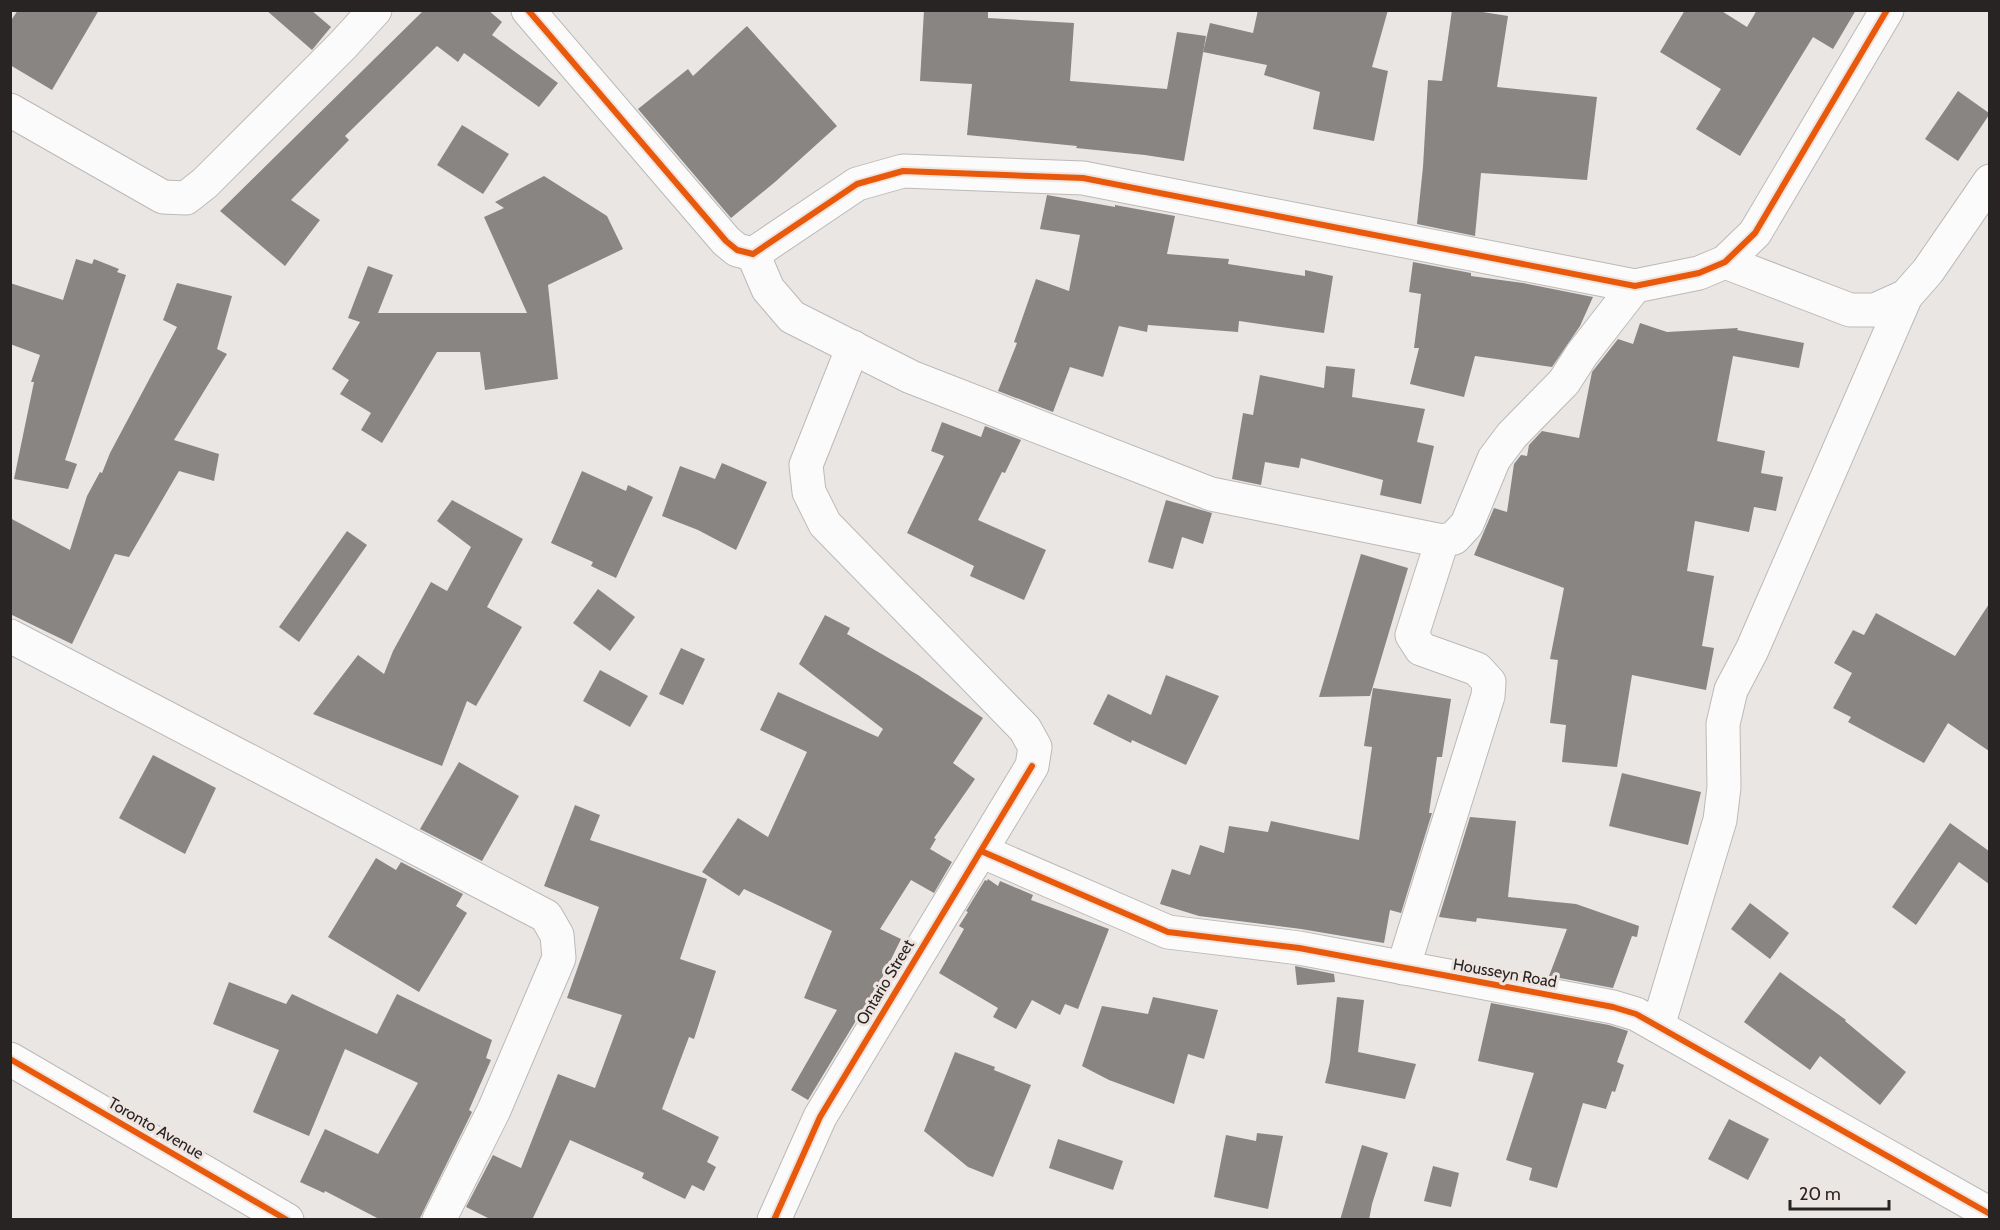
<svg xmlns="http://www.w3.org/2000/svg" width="2000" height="1230" viewBox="0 0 2000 1230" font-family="Cabin,sans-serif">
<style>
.building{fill:#888583}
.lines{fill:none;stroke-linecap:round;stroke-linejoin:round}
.minor-casing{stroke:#bcb9b7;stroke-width:35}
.minor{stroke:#fcfbfb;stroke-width:33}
.cycleway-casing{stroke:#eee5e0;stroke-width:10}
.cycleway{stroke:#e8590c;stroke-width:6}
.labels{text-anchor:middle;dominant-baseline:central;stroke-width:6;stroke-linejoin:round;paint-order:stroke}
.street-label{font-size:16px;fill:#282423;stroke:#eee5e0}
</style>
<rect width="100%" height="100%" fill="#eae6e4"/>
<!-- building -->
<g class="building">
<polygon points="18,10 99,10 52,90 10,65 10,22"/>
<polygon points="266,10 311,10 331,27 312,50"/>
<polygon points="424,10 488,10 502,22 492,35 558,83 539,107 464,53 458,62 437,46 345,136 349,140 291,200 320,220 285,266 220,211"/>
<polygon points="924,10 988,12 988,18 1074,23 1070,81 1167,89 1177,32 1206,36 1184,161 1145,155 1076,148 1077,146 967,135 972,84 920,81"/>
<polygon points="1258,10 1388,10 1372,67 1388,71 1374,141 1313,129 1320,92 1264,75 1267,65 1203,52 1210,23 1253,33"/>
<polygon points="1452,10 1470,10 1508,16 1497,87 1597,97 1587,180 1481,173 1475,236 1417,224 1423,167 1428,80 1442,81"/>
<polygon points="1685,10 1720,10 1747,27 1757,10 1856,10 1833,49 1813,37 1740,156 1696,129 1721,89 1660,52"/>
<polygon points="747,26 837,126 775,182 731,218 638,109 688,69 693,76"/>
<polygon points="1958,91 1989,113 1989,115 1958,161 1925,139"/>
<polygon points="462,125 509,154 483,194 437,165"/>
<polygon points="544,176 607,216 623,249 548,285 558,379 485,390 480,352 437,352 382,443 361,430 371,413 340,394 349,380 332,369 360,322 348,318 368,266 393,275 378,313 527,313 484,217 504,208 495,202"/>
<polygon points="1047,195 1115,207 1115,205 1175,216 1167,254 1229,259 1228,264 1305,276 1305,270 1333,276 1324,333 1239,321 1238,332 1148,325 1147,332 1119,326 1103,377 1070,367 1053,412 998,391 1017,343 1014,342 1036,279 1069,291 1080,235 1040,229"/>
<polygon points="76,259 92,264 94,259 119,269 117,272 126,275 65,460 77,464 68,489 14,479 34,382 31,382 40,355 10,344 10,283 63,300"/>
<polygon points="1413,262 1471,273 1471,276 1523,283 1593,297 1580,326 1552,367 1475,356 1464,397 1410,384 1419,348 1414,348 1421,294 1409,292"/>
<polygon points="177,283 232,296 217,349 227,354 174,440 219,454 214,481 179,471 129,557 115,554 72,644 10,614 10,518 70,550 87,496 100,472 102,473 110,453 177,327 163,320"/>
<polygon points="1640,323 1667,332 1738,328 1737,330 1804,343 1799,368 1733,356 1717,441 1765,451 1761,473 1783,477 1776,511 1754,507 1749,532 1695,521 1687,571 1714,576 1702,646 1714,648 1706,690 1632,675 1617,767 1562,762 1566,725 1550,723 1558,660 1550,659 1564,588 1474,555 1494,508 1507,512 1514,464 1521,455 1527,456 1529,445 1542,431 1579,438 1592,372 1618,339 1633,344"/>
<polygon points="1326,366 1355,369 1352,397 1425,409 1417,442 1434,446 1421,504 1380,495 1383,480 1301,458 1299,468 1265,462 1261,485 1232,479 1243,413 1253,415 1260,375 1324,388"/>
<polygon points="942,422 981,437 985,426 1021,440 1005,473 1002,472 978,520 1046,550 1024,600 970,576 974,566 907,533 944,456 931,451"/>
<polygon points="722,463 767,482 736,550 698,530 662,516 680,466 715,479"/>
<polygon points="582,471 626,491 628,485 653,497 616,578 591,566 593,562 551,543"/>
<polygon points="452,500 523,539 487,607 522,627 476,706 467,701 442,766 313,714 358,655 384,674 393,651 431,582 447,591 471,547 437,521"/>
<polygon points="1166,500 1212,513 1203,544 1182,537 1173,569 1148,562"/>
<polygon points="347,531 367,545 299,642 279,627"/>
<polygon points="1361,554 1408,568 1370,696 1319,697"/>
<polygon points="598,589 635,617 610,651 573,623"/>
<polygon points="1989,604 1989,751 1948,723 1924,763 1848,722 1851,717 1833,708 1852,673 1834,663 1853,630 1864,635 1876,613 1955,656"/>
<polygon points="825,615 850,628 847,634 918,675 983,718 953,763 975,779 934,838 936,839 930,849 952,862 934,893 911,880 880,929 901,939 883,976 808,1100 791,1090 837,1010 804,998 832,931 744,889 739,896 702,872 738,818 768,837 807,752 760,730 778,692 878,737 883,729 799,664"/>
<polygon points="681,648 705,659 683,705 659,694"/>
<polygon points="600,670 648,696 630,727 583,701"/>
<polygon points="1166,675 1219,696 1186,765 1132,740 1131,743 1093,724 1108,694 1151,715"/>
<polygon points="1373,688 1451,699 1442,757 1437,757 1429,813 1432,813 1401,913 1390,910 1384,943 1301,929 1199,916 1160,904 1172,869 1190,875 1200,845 1224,853 1229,826 1268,832 1271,821 1359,840 1372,747 1364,746"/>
<polygon points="153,755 216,788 185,854 119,818"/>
<polygon points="459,762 519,796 482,861 420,829"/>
<polygon points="1622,773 1701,792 1688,845 1609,826"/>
<polygon points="575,805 600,815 590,840 707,879 680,959 716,971 694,1039 689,1037 662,1109 719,1137 707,1162 716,1167 704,1191 692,1185 685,1199 642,1178 644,1173 570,1140 532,1220 492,1220 466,1207 493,1155 521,1168 558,1074 595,1088 622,1015 567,998 599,907 544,886"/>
<polygon points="1470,817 1516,821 1508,897 1576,904 1639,926 1637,937 1632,936 1613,988 1549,976 1567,929 1477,918 1476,922 1439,917"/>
<polygon points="1950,823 1989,851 1989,884 1959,862 1916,925 1892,907"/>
<polygon points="376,858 396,870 401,862 463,894 456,906 467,913 419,992 328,937"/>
<polygon points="988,879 998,886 1000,881 1033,895 1031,900 1109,929 1078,1009 1065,1004 1060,1015 1032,1000 1016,1029 993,1017 998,1008 939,973 964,929 959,926 968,912 966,911 985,880 987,881"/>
<polygon points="1750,903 1789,933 1770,959 1731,929"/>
<polygon points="1295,966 1334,974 1335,982 1297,985"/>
<polygon points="1780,972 1846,1020 1845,1021 1906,1072 1880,1105 1820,1056 1810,1070 1744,1022"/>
<polygon points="229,982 286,1004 292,994 377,1034 397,994 492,1040 486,1058 491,1060 469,1110 472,1112 419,1220 381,1220 325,1191 324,1193 300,1182 325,1129 378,1154 418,1083 345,1049 309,1136 253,1112 279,1050 213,1024"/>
<polygon points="1153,997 1218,1010 1204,1059 1188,1054 1174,1104 1109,1080 1082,1066 1102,1006 1148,1014"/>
<polygon points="1337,997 1364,1000 1358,1052 1416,1064 1405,1099 1325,1083 1330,1062"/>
<polygon points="1491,1003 1609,1025 1628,1031 1617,1062 1624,1065 1615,1092 1612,1091 1606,1109 1583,1103 1557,1188 1529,1180 1532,1168 1506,1160 1534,1073 1478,1061"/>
<polygon points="955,1052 995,1067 994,1070 1031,1085 993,1177 968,1167 924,1131"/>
<polygon points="1729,1119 1769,1139 1748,1180 1708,1159"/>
<polygon points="1257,1133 1283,1136 1268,1209 1214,1197 1226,1135 1256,1141"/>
<polygon points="1058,1139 1123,1161 1113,1190 1049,1168"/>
<polygon points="1362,1145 1388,1153 1372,1204 1369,1220 1340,1220"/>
<polygon points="1433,1166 1459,1173 1451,1207 1424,1201"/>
</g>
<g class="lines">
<!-- minor casing -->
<g class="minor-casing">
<g id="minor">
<polyline points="528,10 726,241 737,250 753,254 857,184 903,171 1083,178 1635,286 1699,273 1725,262 1755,233 1887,10"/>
<polyline points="10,110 163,197 186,198 205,183 342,46 375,10"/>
<polyline points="753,254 768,289 792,317 911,377 1211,494 1442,541 1454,538 1467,524 1494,459 1512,435 1564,382 1582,354 1635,286"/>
<polyline points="1725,262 1850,310 1875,310 1906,296 1928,271 1990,181"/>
<polyline points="10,636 546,916 557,935 559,958 494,1110 439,1220"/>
<polyline points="981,851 1168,932 1299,948 1613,1007 1636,1014 1990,1214"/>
<polyline points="1403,968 1488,696 1489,682 1477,669 1421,649 1412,635 1442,541"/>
<polyline points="1658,1026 1720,820 1724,787 1723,724 1731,690 1752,650 1906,296"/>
<polyline points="10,1059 287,1220"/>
<polyline points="774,1220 820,1117 1032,766 1035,747 1025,729 825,524 809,492 806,465 853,347"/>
</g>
</g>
<!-- minor -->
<use href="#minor" class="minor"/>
<!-- cycleway casing -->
<g class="cycleway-casing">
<g id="cycleway">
<polyline points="528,10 726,241 737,250 753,254 857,184 903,171 1083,178 1635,286 1699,273 1725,262 1755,233 1887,10"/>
<polyline points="981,851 1168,932 1299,948 1613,1007 1636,1014 1990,1214"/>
<polyline points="10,1059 287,1220"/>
<polyline points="774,1220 820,1117 1032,766"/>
</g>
</g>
<!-- cycleway -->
<use href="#cycleway" class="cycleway"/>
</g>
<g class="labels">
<!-- street labels -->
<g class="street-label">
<text transform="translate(1505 973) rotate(10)">Housseyn Road</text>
<text transform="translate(885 982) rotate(-59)">Ontario Street</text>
<text transform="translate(156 1128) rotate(30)">Toronto Avenue</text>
</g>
</g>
<!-- border -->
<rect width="2000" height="1230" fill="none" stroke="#282423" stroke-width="24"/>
<!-- scale -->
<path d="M1790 1200v9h99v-9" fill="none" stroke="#282423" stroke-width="3"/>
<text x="1799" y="1200" font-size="18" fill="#282423" stroke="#eee5e0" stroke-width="4.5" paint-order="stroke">20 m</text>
</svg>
